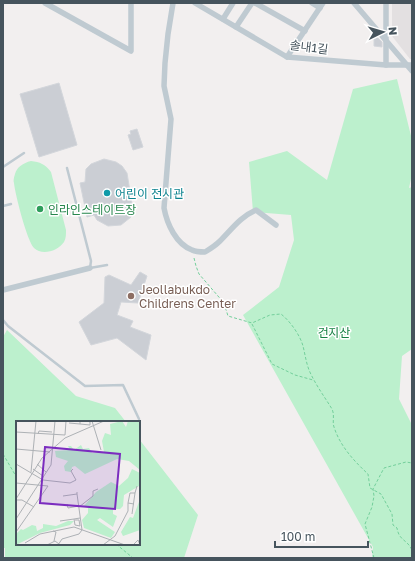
<svg xmlns="http://www.w3.org/2000/svg" width="415" height="561" viewBox="0 0 415 561" font-family="'Golos Text','Noto Sans KR',sans-serif">
<style>
.education{fill:#e3e0e1}
.green{fill:#bcf0cd}
.building{fill:#cbced4;stroke:#d3d6db}
.lines{fill:none;stroke-linecap:round;stroke-linejoin:round}
.path{stroke:#73cf9b;stroke-width:1;stroke-dasharray:3 2;stroke-linecap:butt}
.service{stroke:#bfcad1;stroke-width:2.5}
.minor{stroke:#bfcad1;stroke-width:5.5}
.culture-dot{fill:#0f9aa8;stroke:#fff;stroke-width:1.5}
.leisure-dot{fill:#2e9e5b;stroke:#fff;stroke-width:1.5}
.education-dot{fill:#8d6e63;stroke:#fff;stroke-width:1.5}
.labels{text-anchor:middle;dominant-baseline:central;stroke-width:3;stroke-linejoin:round;paint-order:stroke}
.street-label{font-size:12px;fill:#46545d;stroke:#fff}
.culture-label{font-size:12px;fill:#0d838f;stroke:#fff;text-anchor:start}
.leisure-label{font-size:12px;fill:#27864d;stroke:#fff;text-anchor:start}
.education-label{font-size:12px;fill:#785e54;stroke:#fff;text-anchor:start}
.park-label{font-size:12px;fill:#158143;stroke:#fff}
.inset-road{fill:none;stroke:#adb1b5;stroke-width:1}
.view{fill:#7b2cbf;fill-opacity:0.15;stroke:#7b2cbf;stroke-width:2}
.inset-edge{fill:none;stroke:#46545d;stroke-width:2}
</style>
<rect width="100%" height="100%" fill="#f2efef"/>
<!-- education -->
<polygon class="education" points="392,3 412,3 412,59 410,59 392,36"/>
<!-- green -->
<g class="green">
<polygon points="397,79 412,140 412,174 409,188 412,187 412,349 402,356 399,399 412,425 412,558 372,558 373,547 243,315 279,287 294,240 291,215 253,212 249,162 287,151 327,180 353,89"/>
<path d="M31 161C40 162 45 164 51 172L66 230C66 235 66 238 64 242 58 251 42 256 34 248 27 241 15 194 14 183 13 181 14 177 15 174 17 167 23 163 31 161Z"/>
<polygon points="7,330 76,396 115,408 126,422 17,422 17,544 139,544 139,439 198,515 184,558 5,558 5,548 3,548 3,337"/>
</g>
<!-- building -->
<g class="building">
<polygon points="377,37 382,42 382,47 374,46 374,39"/>
<polygon points="59,83 77,145 39,157 20,94"/>
<polygon points="137,129 143,147 133,150 128,135 131,134 130,131"/>
<polygon points="104,159 116,162 122,166 127,173 133,210 131,217 121,225 108,226 97,220 94,215 87,217 80,183 85,182 86,169 91,164"/>
<polygon points="140,272 147,276 138,303 121,302 117,315 133,321 130,327 151,335 146,360 117,338 91,345 79,322 104,303 105,277 109,275 131,285"/>
</g>
<g class="lines">
<!-- path -->
<g class="path">
<path d="M194 258 196 266 199 274 224 303 228 316 252 323 270 315 281 314C290 321 300 335 303 346 305 354 306 362 309 370 315 384 324 396 332 409 335 415 332 422 334 427 340 446 354 461 368 474L370 488 381 494 392 514 393 525 397 528C399 541 407 539 412 550"/>
<polyline points="252,324 272,364 295,375 313,380"/>
<polyline points="3,454 17,478"/>
<polyline points="116,544 133,558"/>
<polyline points="374,558 365,524 372,507 374,496 373,489 384,468 406,462 412,463"/>
</g>
<!-- service -->
<g class="service">
<polyline points="3,167 24,153"/>
<polyline points="67,168 91,261 90,268 107,265"/>
<polyline points="3,206 11,204"/>
<polyline points="3,320 8,326 85,386 123,385 139,419"/>
</g>
<!-- minor -->
<g class="minor">
<polyline points="45,3 131,51 131,3"/>
<path d="M173 3 168 34 165 63 164 86 171 119 164 208C167 224 176 244 192 250 196 252 201 252 205 252 210 249 216 245 220 241 232 229 240 217 256 210L276 225"/>
<polyline points="195,3 287,57 386,65 412,65"/>
<polyline points="255,3 305,31"/>
<polyline points="312,3 320,8"/>
<polyline points="354,3 412,71"/>
<polyline points="223,19 233,3"/>
<polyline points="236,27 252,3"/>
<polyline points="287,57 323,3"/>
<polyline points="386,65 386,3"/>
<polyline points="3,290 90,268"/>
</g>
</g>
<!-- markers -->
<circle class="culture-dot" cx="107" cy="193" r="4"/>
<circle class="leisure-dot" cx="40" cy="209" r="4"/>
<circle class="education-dot" cx="131" cy="296" r="4"/>
<g class="labels">
<!-- street labels -->
<g class="street-label">
<text transform="translate(309 47) rotate(7)">솔내1길</text>
</g>
<!-- culture labels -->
<g class="culture-label">
<text x="115" y="193">어린이 전시관</text>
</g>
<!-- leisure labels -->
<g class="leisure-label">
<text x="48" y="209">인라인스테이트장</text>
</g>
<!-- education labels -->
<g class="education-label">
<text x="139" y="289">Jeollabukdo<tspan x="139" dy="14">Childrens Center</tspan></text>
</g>
<!-- park labels -->
<g class="park-label">
<text x="334" y="332">건지산</text>
</g>
</g>
<!-- overview -->
<g transform="translate(16 421)">
<rect width="124" height="124" fill="#f2efef"/>
<path d="M106 0 110 6 112 0H124V49L113 40 101 38 69 53 59 45 56 46 55 51 49 50 48 45 52 40 40 36 39 30 54 29 52 25H55L58 29 65 24 67 28 73 27 76 32 88 31 86 20 89 12 95 14 94 3ZM116 48 124 52V74L123 65 108 74 107 85 104 88H97V93L101 95 97 106 84 97 81 99 99 111 95 117 68 107 66 99 72 92V87L68 85 80 71 95 61 103 65 112 57ZM124 78V109L107 115 105 111 114 96 117 97ZM52 100H58L54 104 24 112 0 124V113L5 108 7 109 16 104 20 105 21 110 27 107V103L40 105Z" fill="#bcf0cd"/>
<path class="inset-road" d="M76 0 85 29M53 2 64 3V0M64 3 74 4V1L71 0M0 11 49 14M22 13 23 10 36 11M49 14 50 0M0 28 34 31M0 43 27 59 54 62 60 59 55 50 57 48M21 43 30 51M17 48 27 55M15 51 20 0M0 62 32 65 0 111M47 75 61 73V71M0 78 26 37 49 17 88 0M0 79H6L18 86M112 82 114 72H119L121 65M51 83 52 87 63 85M63 86 77 75V70L82 68M116 93 119 72M0 98 35 44 39 0M59 99H63L64 105 59 104 58 98 64 97M44 100 58 98M37 110 40 111 38 120M9 122 24 113 58 106 109 124M31 124 39 120 43 123M42 124 46 118 63 113 66 109 61 73M87 124 99 115 112 90V82L118 83M117 124 122 119 124 124"/>
<path class="view" d="M29 26 104 33 99 88 24 82Z"/>
<rect width="124" height="124" class="inset-edge"/>
</g>
<!-- border -->
<rect width="415" height="561" fill="none" stroke="#46545d" stroke-width="8"/>
<!-- north arrow -->
<g transform="translate(383 32) rotate(85)" stroke="#ffffff" stroke-width="3" paint-order="stroke">
<path d="M0-3L7 15L0 10L-7 15Z" fill="#46545d"/>
<text y="-6" font-size="11" font-weight="bold" text-anchor="middle" fill="#46545d">N</text>
</g>
<!-- scale -->
<path d="M275 541v6h93v-6" fill="none" stroke="#46545d" stroke-width="2"/>
<text x="281" y="541" font-size="12" fill="#46545d" stroke="#ffffff" stroke-width="3" paint-order="stroke">100 m</text>
</svg>
